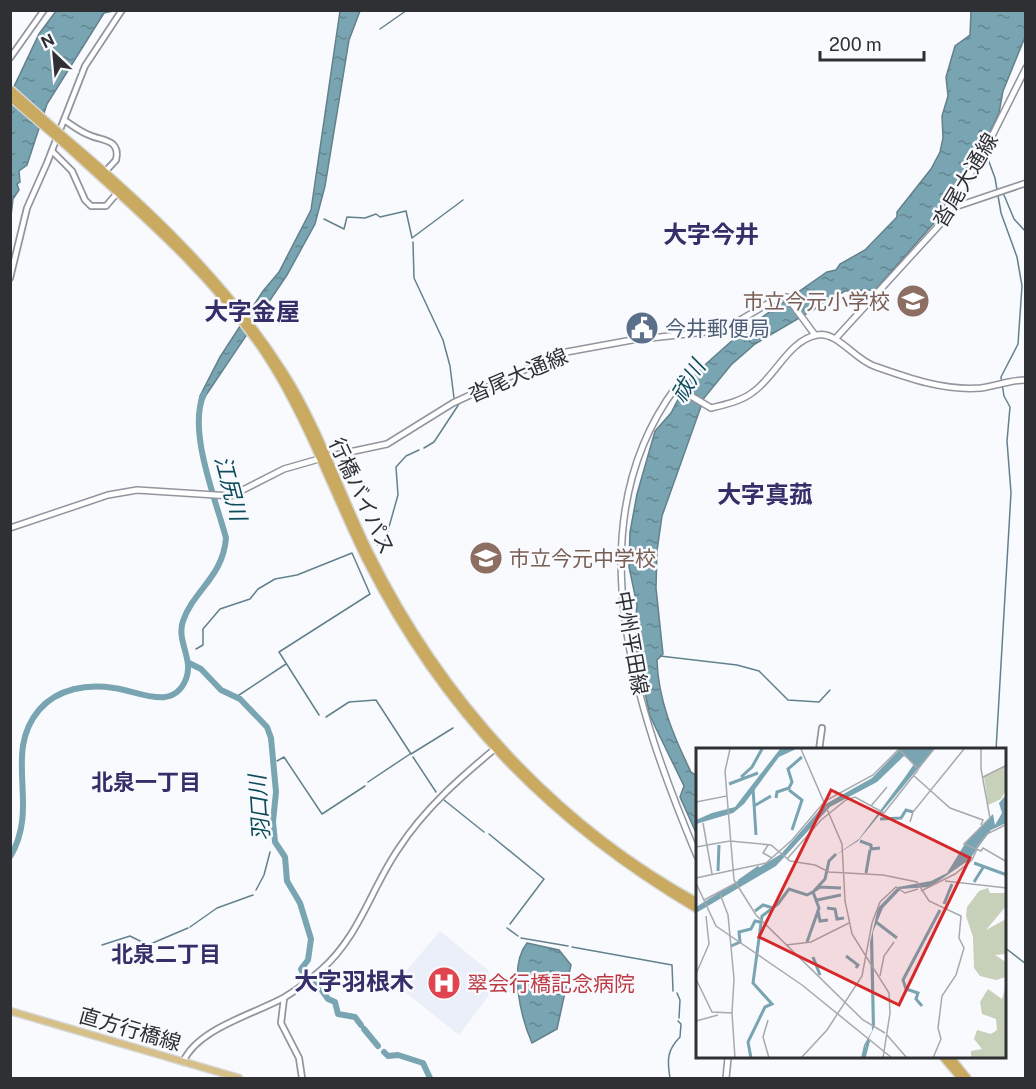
<svg xmlns="http://www.w3.org/2000/svg" width="1036" height="1089" viewBox="0 0 1036 1089" font-family="'Public Sans','Noto Sans JP',sans-serif">
<style>
.built{fill:#ebeffa}
.water{fill:url(#water-ripples);stroke:#63818c;stroke-width:1.5}
.lines{fill:none;stroke-linecap:round;stroke-linejoin:round}
.stream{stroke:#63818c;stroke-width:1.5}
.river{stroke:#79a4b1;stroke-width:6}
.tertiary-casing{stroke:#92959e;stroke-width:8}
.secondary-casing{stroke:#92959e;stroke-width:8}
.primary-casing{stroke:#d5d6d6;stroke-width:9}
.trunk-casing{stroke:#d5d6d6;stroke-width:10}
.tertiary{stroke:#fff;stroke-width:4.5}
.secondary{stroke:#fff;stroke-width:5}
.primary{stroke:#d7bf88;stroke-width:6}
.trunk{stroke:#caaa60;stroke-width:7}
.trunk-bridge-casing{stroke:#d5d6d6;stroke-width:10;stroke-linecap:butt}
.trunk-bridge{stroke:#caaa60;stroke-width:7}
.labels{text-anchor:middle;dominant-baseline:central;stroke-width:5;stroke-linejoin:round;paint-order:stroke}
.street-label{font-size:21px;fill:#2f3034;stroke:#f8fafe}
.education-label{font-size:21px;fill:#785e54;stroke:#f8fafe;text-anchor:end}
.service-label{font-size:21px;fill:#4e5e75;stroke:#f8fafe;text-anchor:start}
.health-label{font-size:21px;fill:#be3a42;stroke:#f8fafe;text-anchor:start}
.water-label{font-size:22px;font-style:italic;fill:#0e4c5b;stroke:#f8fafe}
.neighbourhood-label{font-size:22px;font-weight:bold;fill:#342e69;stroke:#f8fafe}
.quarter-label{font-size:24px;font-weight:bold;fill:#342e69;stroke:#f8fafe}
.inset-river{fill:none;stroke:#79a4b1;stroke-width:3}
.inset-road{fill:none;stroke:#a8a9ad;stroke-width:1.5}
.view{fill:#d62828;fill-opacity:0.15;stroke:#d62828;stroke-width:3}
.inset-edge{fill:none;stroke:#2f3034;stroke-width:3}
</style>
<defs>
<pattern id="water-ripples" width="26" height="14" patternUnits="userSpaceOnUse" patternTransform="scale(1.5)"><rect width="26" height="14" fill="#79a4b1"/><path d="M2 4q2-2 4 0t4 0M15 11q2-2 4 0t4 0" fill="none" stroke="#648691"/></pattern>
</defs>
<rect width="100%" height="100%" fill="#f8fafe"/>
<!-- built -->
<polygon class="built" points="440,931 488,970 493,990 459,1035 395,984"/>
<!-- water -->
<g class="water">
<polygon points="56,11 113,11 104,13 47,104 27,165 19,171 20,182 17,184 19,190 13,199 11,216 11,93 39,34"/>
<polygon points="340,11 360,11 349,40 325,186 315,224 287,275 198,407 200,396 220,357 263,291 279,272 311,210"/>
<path d="M971 11H1025V37L1003 91 999 113 981 150 977 149 941 215 875 290 845 291 755 344 731 365 704 398 662 516 657 551 656 588 663 654 657 660C658 700 674 737 691 772L697 776V835L680 797 684 786 650 716 635 647 637 642 635 626 637 605 629 567 630 532 637 494 655 431 671 413 687 382 707 363 745 329 827 272 836 270 840 264 865 250 897 217V212L931 169 940 152 943 138 942 116 948 96 946 77 955 46 970 35Z"/>
<path d="M527 943 559 950 571 965 557 1029 532 1043C521 1018 508 966 527 943Z"/>
</g>
<g class="lines">
<!-- stream -->
<g class="stream">
<polyline points="380,29 407,10"/>
<polyline points="985,151 995,178 1001,213 1017,257 1022,286 1018,344 1001,377 1004,396 1010,407 1007,441 1011,493 996,750"/>
<polyline points="1004,195 1014,219 1026,232"/>
<polyline points="324,219 344,229 347,217 365,218 376,214 380,217 406,211 412,238 463,200"/>
<polyline points="413,242 414,278 443,340 450,366 454,398"/>
<polyline points="424,448 434,442 459,404"/>
<polyline points="377,545 385,541 398,495 396,467 406,456 419,450"/>
<polyline points="196,649 203,645 203,629 220,609 250,599 258,589 275,579 297,575 352,553 370,594 279,652 319,715"/>
<polyline points="660,656 737,665 759,671 788,700 819,702 830,690"/>
<polyline points="236,697 286,664"/>
<polyline points="326,717 349,702 376,700 411,754 453,728"/>
<polyline points="413,757 436,792"/>
<polyline points="277,761 284,757 322,814 365,786"/>
<polyline points="368,782 410,754"/>
<polyline points="444,800 484,832"/>
<polyline points="489,834 544,879 510,924"/>
<polyline points="256,890 264,875 270,852"/>
<polyline points="190,927 217,908 253,895"/>
<polyline points="507,928 518,936"/>
<polyline points="521,938 568,946"/>
<polyline points="102,945 130,936 148,945 188,928"/>
<polyline points="572,947 672,965 673,991"/>
<polyline points="1004,947 1026,964"/>
<polyline points="677,993 680,1000 679,1018"/>
<path d="M670 1078C667 1060 667 1050 680 1037L681 1024 678 1021"/>
</g>
<!-- river -->
<g class="river">
<polyline points="189,663 201,669 221,690 240,699 267,727 271,738 276,792 273,822 275,842 285,857 287,881 300,903 311,939 308,960 301,969 305,978"/>
<path d="M10 857C41 806 2 754 39 710 58 688 87 684 114 688 139 691 173 712 186 679 194 659 176 641 183 621 193 591 223 577 226 538 216 500 187 430 204 394"/>
<polyline points="316,982 328,999 335,1002 338,1014 355,1017 361,1025"/>
<polyline points="364,1029 378,1046"/>
<polyline points="384,1052 388,1056 398,1055 423,1063 430,1078"/>
</g>
<!-- tertiary casing -->
<g class="tertiary-casing">
<g id="tertiary">
<polyline points="10,58 44,10"/>
<path d="M64 120C72 125 79 131 89 135 102 141 121 139 116 160L104 173"/>
<polyline points="52,151 72,171 85,200 91,206 106,206 118,192"/>
<polyline points="952,208 1026,183"/>
<polyline points="10,278 27,208 47,163 85,66 122,10"/>
<polyline points="819,750 822,728"/>
<polyline points="284,998 281,1023 299,1058 302,1078"/>
<path d="M183 1062C198 1028 255 1014 285 997 298 989 310 980 321 970 360 936 371 888 399 848 425 808 461 777 497 747"/>
</g>
</g>
<!-- secondary casing -->
<g class="secondary-casing">
<g id="secondary">
<polyline points="836,338 943,221 991,138 1026,68"/>
<polyline points="10,528 108,495 137,490 231,496 284,469 326,457 387,444 453,403 561,353 632,340 715,331 737,322 779,297 787,297 815,335"/>
<path d="M697 856C637 712 572 527 676 387L711 408C724 405 742 401 753 392 775 377 789 340 817 335 837 331 854 359 874 366 908 378 944 391 981 388 996 386 1010 380 1026 380"/>
<polyline points="726,1078 728,1058"/>
</g>
</g>
<!-- primary casing -->
<g class="primary-casing">
<polyline id="primary" points="10,1011 239,1078"/>
</g>
<!-- trunk casing -->
<g class="trunk-casing">
<g id="trunk">
<path d="M63 136C146 206 225 280 284 373 319 428 340 493 369 552 441 698 553 823 697 902"/>
<path d="M60 140C133 207 209 270 265 353 307 417 332 490 366 559 443 712 550 822 697 909"/>
<polyline points="944,1058 961,1078"/>
<polyline points="951,1058 967,1078"/>
</g>
</g>
<!-- tertiary -->
<use href="#tertiary" class="tertiary"/>
<!-- secondary -->
<use href="#secondary" class="secondary"/>
<!-- primary -->
<use href="#primary" class="primary"/>
<!-- trunk -->
<use href="#trunk" class="trunk"/>
<!-- trunk-bridge casing -->
<g class="trunk-bridge-casing">
<g id="trunk-bridge">
<polyline points="10,89 63,136"/>
<polyline points="10,97 60,140"/>
</g>
</g>
<!-- trunk-bridge -->
<use href="#trunk-bridge" class="trunk-bridge"/>
</g>
<!-- icons -->
<defs>
<g id="school-disc" transform="scale(1.725)"><circle r="9.5" fill="#8d6e63" stroke="#f8fafe"/><path d="M0-5L7-2L0 1L-7-2ZM-4 1L0 2.5L4 1V4Q0 6-4 4Z" fill="#fff"/></g>
<g id="civic-disc" transform="scale(1.725)"><circle r="9.5" fill="#5c6f8a" stroke="#f8fafe"/><path d="M-.6-6.5H3V-4.5H.6V-3L4-1V1h2V6H-6V1h2V-1L-.6-3ZM-1.2 2.5V6h2.4V2.5Z" fill="#fff"/></g>
<g id="hospital-disc" transform="scale(1.725)"><circle r="9.5" fill="#e0444e" stroke="#f8fafe"/><path d="M-5-5h3v3.5h4V-5h3V5h-3V1.5h-4V5h-3Z" fill="#fff"/></g>
</defs>
<g fill-rule="evenodd">
<use href="#school-disc" x="913" y="301"/>
<use href="#civic-disc" x="642" y="328"/>
<use href="#school-disc" x="486" y="558"/>
<use href="#hospital-disc" x="444" y="983"/>
</g>
<g class="labels">
<!-- street labels -->
<g class="street-label">
<text transform="translate(965 180) rotate(-59)">沓尾大通線</text>
<text transform="translate(518 375) rotate(-23)">沓尾大通線</text>
<text transform="translate(362 496) rotate(65)">行橋バイパス</text>
<text transform="translate(632 643) rotate(80)">中州平田線</text>
<text transform="translate(130 1029) rotate(16)">直方行橋線</text>
</g>
<!-- education labels -->
<g class="education-label">
<text x="890" y="301">市立今元小学校</text>
<text x="509" y="558" text-anchor="start">市立今元中学校</text>
</g>
<!-- service labels -->
<g class="service-label">
<text x="665" y="328">今井郵便局</text>
</g>
<!-- health labels -->
<g class="health-label">
<text x="467" y="983">翠会行橋記念病院</text>
</g>
<!-- water labels -->
<g class="water-label">
<text transform="translate(688 381) rotate(-59)">祓川</text>
<text transform="translate(231 488) rotate(75)">江尻川</text>
<text transform="translate(259 808) rotate(-94)">羽口川</text>
</g>
<!-- neighbourhood labels -->
<g class="neighbourhood-label">
<text x="146" y="782">北泉一丁目</text>
<text x="166" y="954">北泉二丁目</text>
</g>
<!-- quarter labels -->
<g class="quarter-label">
<text x="711" y="234">大字今井</text>
<text x="252" y="311">大字金屋</text>
<text x="765" y="494">大字真菰</text>
<text x="354" y="981">大字羽根木</text>
</g>
</g>
<!-- overview -->
<g transform="translate(696 748)">
<rect width="310" height="310" fill="#f8fafe"/>
<path d="M292 140 294 145H310V158L290 182 310 171V206L299 207 310 214V229L300 232 284 228 278 220 277 189 270 168 271 159 283 143ZM310 238V310H275V303L286 301 278 291 281 282 295 286 301 282 300 271 286 266 284 254 292 241 306 251Z" fill="#c7d0b9"/>
<path d="M310 18V42L305 51 292 57 288 29Z" fill="#c7d0b9"/>
<path d="M84 1H100L83 9 48 56 37 65 0 76V72L16 65 39 59ZM204 1H238L162 93 135 110 163 91 209 29 218 16 208 8 181 34 134 59 80 118 0 165V159L85 106 128 57 176 30ZM310 47V75L295 82 273 112 234 139 205 141 187 160 177 184 179 277 169 299V310H165L168 297 176 283 174 194 182 160 202 139 235 133 251 125 270 94 297 66 299 77 306 65 303 55Z" fill="#79a4b1"/>
<path class="inset-river" d="M45 29 56 19 66 1M33 36 62 25M57 40 60 87M93 42 106 52 96 82M80 50 81 44 93 40 96 34 92 21 106 9M58 58 75 48M184 71 205 70 210 62 217 64M164 93 175 97V101L184 100M278 115 311 127M22 123 23 97M170 125 174 102M43 133 63 119M278 134 288 118M118 143 124 139 145 140M117 144 129 131 133 113 140 106M121 152 145 147M248 156 256 136M131 160 139 161 141 171 148 170M59 163 67 157 77 160M122 163 124 173 132 172M180 174 201 190M111 194 123 160 117 144M35 198 44 194 43 184 55 181 59 173 64 174M150 208 162 217 160 220M117 209 124 227M226 258 220 251 222 245 210 241 207 232 244 162M55 310 52 294 69 259 76 256 57 235 66 168 82 156 93 141 111 147 117 144M168 310 173 291"/>
<path class="inset-road" d="M105 1 146 96 149 153 156 186 193 245 194 265 187 310M203 1 222 21 238 1M285 1V21L294 70 268 96 285 103 287 100 311 114M217 27 254 60 287 72 285 77M287 29 311 17M31 48 38 132 60 167 167 272 189 285M0 54 31 48 29 23 34 1M175 58 191 39M214 74 217 64 268 1M7 75 16 126M72 97 67 105 76 110M0 99 34 93 75 97 94 113 119 117 133 124 187 127 221 134 233 153 265 168 263 190 268 200 260 227 246 248 242 280 245 291 237 310M280 100 291 86 311 76M91 111 125 72 150 52 159 49 188 65 222 22M0 130 70 115 96 92 129 53 177 27 203 1M249 133 311 140M0 135 20 178 106 237 196 310M225 143 259 126 276 112 281 101M24 146 32 167 38 231 36 265M8 152 40 135M90 197 115 194 153 175M0 226 13 196 10 168M184 228 188 208 198 194M0 231 16 264 36 265 39 310M72 272 67 289 73 310M0 273 22 267M191 287 211 310M105 310 131 282 166 228 176 175 184 154 200 139 209 145 222 141"/>
<path class="view" d="M135 42 274 110 203 257 63 189Z"/>
<rect width="310" height="310" class="inset-edge"/>
</g>
<!-- border -->
<rect width="1036" height="1089" fill="none" stroke="#2f3034" stroke-width="24"/>
<!-- north arrow -->
<g transform="translate(54 54) rotate(334)" stroke="#f8fafe" stroke-width="4.5" paint-order="stroke">
<path d="M0-4.5L10 22L0 15L-10 22Z" fill="#2f3034"/>
<text y="-9" font-size="16" font-weight="bold" text-anchor="middle" fill="#2f3034">N</text>
</g>
<!-- scale -->
<path d="M820 51v9h104v-9" fill="none" stroke="#2f3034" stroke-width="3"/>
<text x="829" y="51" font-size="18" fill="#2f3034" stroke="#f8fafe" stroke-width="4.5" paint-order="stroke">200 m</text>
</svg>
